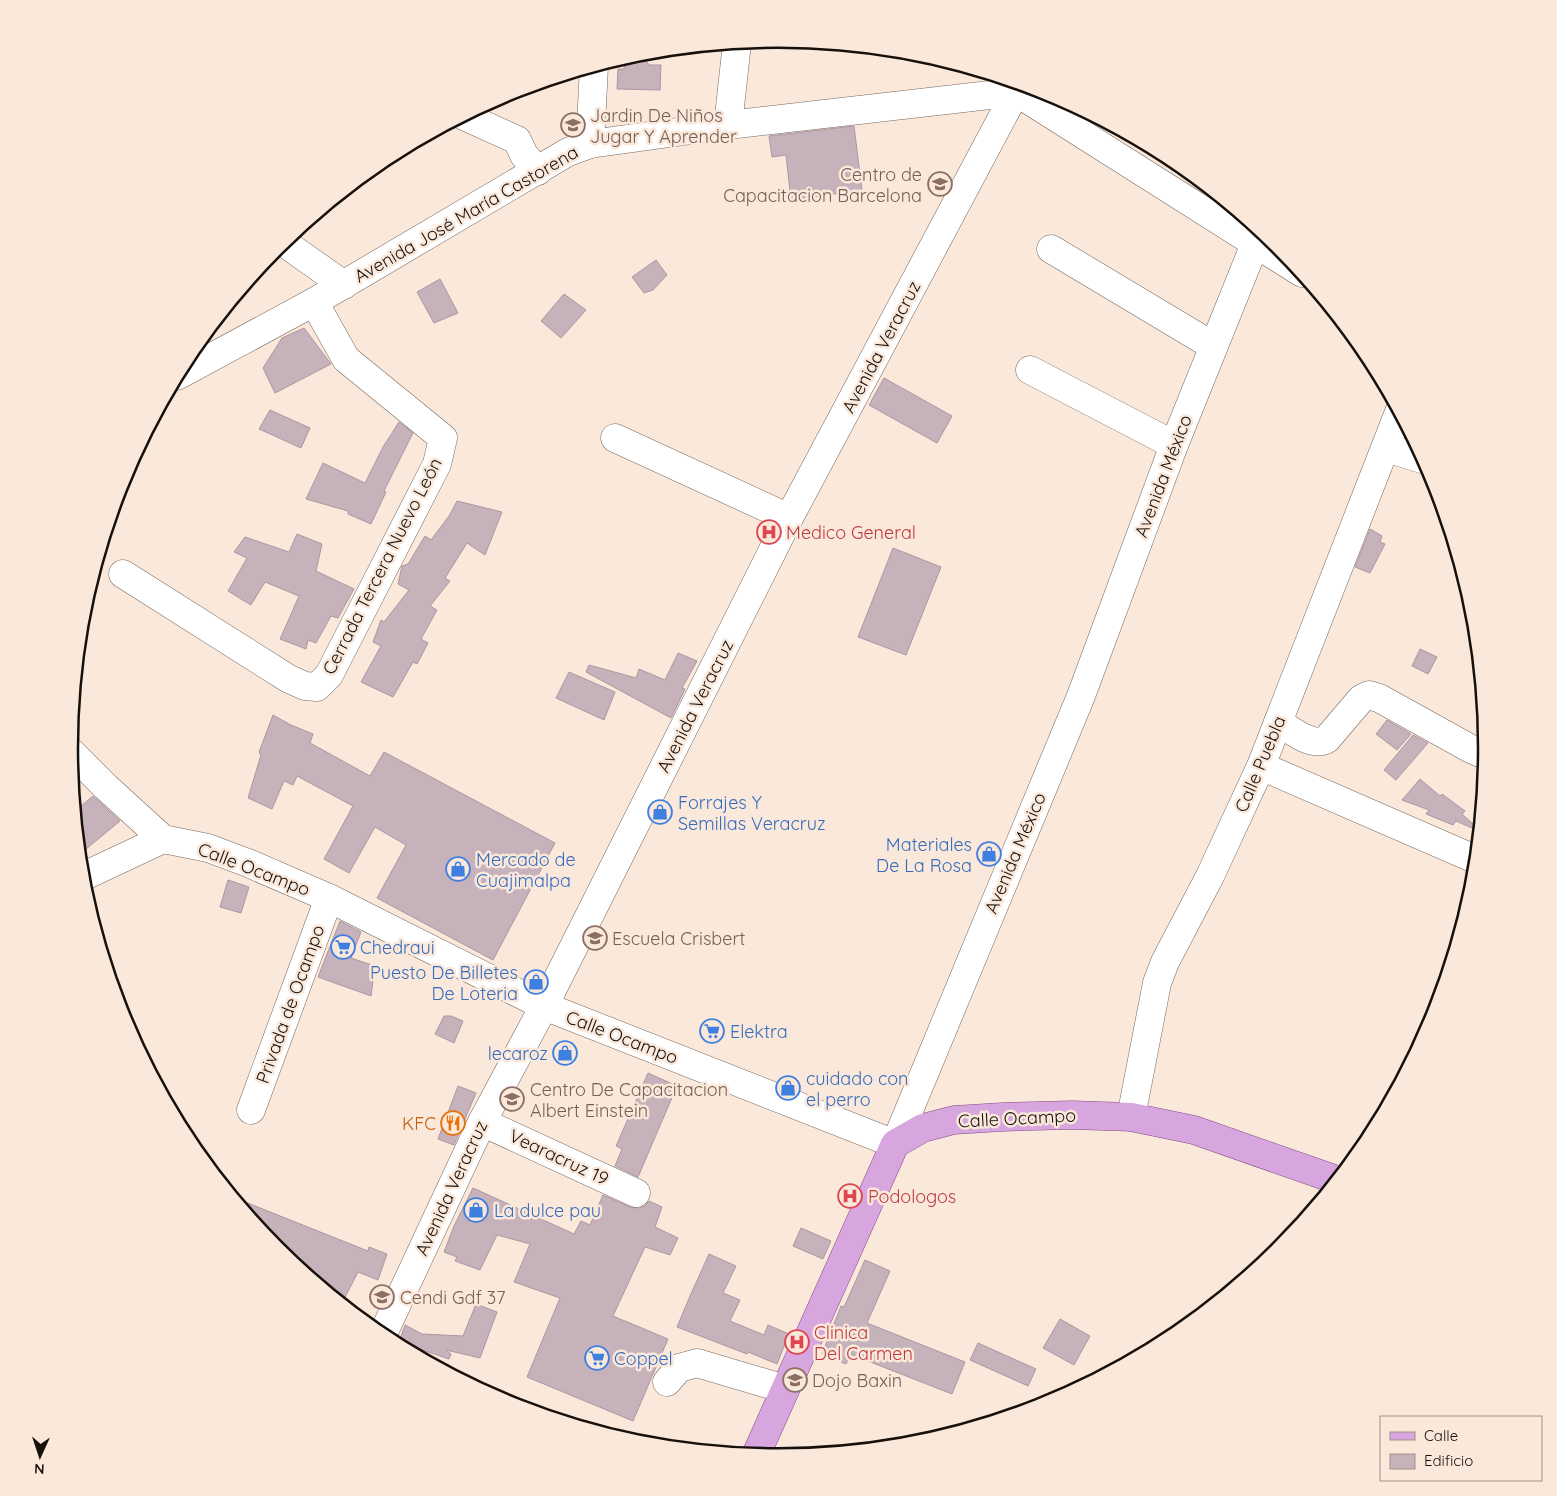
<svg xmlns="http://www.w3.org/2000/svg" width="1557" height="1496" viewBox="0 0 1557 1496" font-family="Quicksand,sans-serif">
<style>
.building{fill:#c6b2bb;stroke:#ab97a0}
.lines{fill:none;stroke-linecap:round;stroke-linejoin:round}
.minor-casing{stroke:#76675c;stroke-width:29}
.major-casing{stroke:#834c86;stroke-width:29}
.minor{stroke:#fff;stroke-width:28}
.major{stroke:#d7a6de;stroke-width:28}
.labels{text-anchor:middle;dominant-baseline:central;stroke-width:5;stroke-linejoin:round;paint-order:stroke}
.education-label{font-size:18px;fill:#785e54;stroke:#fae8db;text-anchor:start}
.street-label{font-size:18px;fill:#17110c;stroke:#fae8db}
.health-label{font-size:18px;fill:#be3a42;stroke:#fae8db;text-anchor:start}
.shop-label{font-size:18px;fill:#366cbe;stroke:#fae8db;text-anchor:start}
.food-label{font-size:18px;fill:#c56008;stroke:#fae8db;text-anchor:end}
.rim{fill:none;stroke:#17110c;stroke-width:2.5}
</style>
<rect width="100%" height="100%" fill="#fae8db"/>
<!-- building -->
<g class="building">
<polygon points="625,58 645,59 649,65 661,65 660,90 617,89 618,69 624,69"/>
<polygon points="854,126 862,190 791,200 786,155 772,157 769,136"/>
<polygon points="656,260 667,275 653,290 644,293 632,277"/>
<polygon points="440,279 458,313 434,323 417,292"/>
<polygon points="564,294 586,310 561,338 541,321"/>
<polygon points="304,328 331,364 275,393 263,368 282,338"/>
<polygon points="884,378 952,416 937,443 869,405"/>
<polygon points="270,410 310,428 301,448 259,429"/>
<polygon points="399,422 413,433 384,491 386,492 371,524 348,514 348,511 306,499 323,463 365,483 383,447"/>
<polygon points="457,501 502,512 485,555 467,543 445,578 450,581 430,606 437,610 421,639 428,643 417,664 413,662 393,697 361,682 381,646 373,642 381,620 384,622 409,590 398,584 402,566 408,564 425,536 431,540 449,516"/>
<polygon points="1370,529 1382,536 1380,542 1385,544 1370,573 1355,567"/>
<polygon points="297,534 322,544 316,571 354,589 338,618 331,616 316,643 308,640 306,649 280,639 299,596 265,582 251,605 228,591 247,558 234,552 245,537 289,552"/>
<polygon points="893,548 941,567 906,655 858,637"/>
<polygon points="1420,649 1437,657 1428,674 1412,666"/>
<polygon points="678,653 697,661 682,688 685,689 671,718 586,672 589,665 636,678 639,669 665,680"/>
<polygon points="569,672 615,692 604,720 556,698"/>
<polygon points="273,715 291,725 313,734 310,743 370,776 384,752 555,843 493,960 377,898 406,845 375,827 349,873 324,859 353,806 297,776 293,785 284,781 272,809 248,798 261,755 259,752"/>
<polygon points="1387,720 1411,734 1397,750 1376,734"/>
<polygon points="1413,735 1428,743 1396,780 1384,770"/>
<polygon points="1420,779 1440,796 1442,794 1465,811 1462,814 1474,825 1472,828 1456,821 1453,825 1426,814 1429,810 1402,800"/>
<polygon points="93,796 120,821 80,854 75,811"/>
<polygon points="228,880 249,887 241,913 220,907"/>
<polygon points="340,921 361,932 351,958 375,966 371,996 318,977"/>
<polygon points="444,1016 451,1016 463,1021 454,1043 435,1034"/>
<polygon points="648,1073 677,1086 638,1177 615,1166 622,1149 616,1146"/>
<polygon points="458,1086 476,1093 454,1145 438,1139"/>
<polygon points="473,1188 574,1234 581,1221 590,1225 603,1195 630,1207 638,1208 645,1206 649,1201 662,1207 655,1227 678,1238 670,1255 645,1247 613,1316 668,1339 633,1421 527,1377 560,1298 514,1282 530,1244 497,1235 480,1270 455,1261 457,1257 444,1252 454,1226"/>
<polygon points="235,1198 368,1251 369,1247 387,1254 378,1280 358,1272 342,1303 277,1250"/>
<polygon points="801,1228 831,1241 823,1259 793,1246"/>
<polygon points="709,1254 736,1266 723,1293 740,1300 730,1321 764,1335 768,1325 789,1334 777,1364 748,1352 747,1354 677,1327 690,1296"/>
<polygon points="865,1260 890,1271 867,1323 965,1362 952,1394 850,1354 846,1364 822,1354 841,1306 844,1307"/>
<polygon points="476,1304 497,1312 480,1358 446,1350 451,1354 449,1359 399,1342 405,1325 422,1334 463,1336"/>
<polygon points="1060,1319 1090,1336 1074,1365 1043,1348"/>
<polygon points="978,1343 1036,1369 1028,1386 970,1360"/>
</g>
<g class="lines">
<!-- minor casing -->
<g class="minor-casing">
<g id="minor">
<polyline points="1016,92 1302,273"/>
<polyline points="464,116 517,140 524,155 538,171"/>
<polyline points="728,125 737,43"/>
<polyline points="590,144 594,66"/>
<polyline points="283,242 344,285"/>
<polyline points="1051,249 1213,346"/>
<polyline points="1030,370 1174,445"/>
<polyline points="177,376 314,302 568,152 590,144 728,125 1016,92"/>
<polyline points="615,438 789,518"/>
<polyline points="1386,448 1425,460"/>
<polyline points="123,574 289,679 305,686 317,687 329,675 437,464 443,438 346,359 314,302"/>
<path d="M1278 722C1291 730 1313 748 1327 739L1361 699 1369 695 1379 698 1471 749 1483 754 1487 752"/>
<polyline points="69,750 106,787 163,839 208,848 248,863 329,898 544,1006 895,1144 1081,696 1174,445 1255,244"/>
<polyline points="1261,766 1477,860"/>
<polyline points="82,877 163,839"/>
<polyline points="251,1110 329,898"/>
<polyline points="1131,1117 1157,983 1165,962 1210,876 1261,766 1399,412"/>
<polyline points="482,1122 636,1193"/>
<polyline points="382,1336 482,1122 544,1006 789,518 1020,84"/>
<polyline points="667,1382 679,1368 697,1363 785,1389"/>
</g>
</g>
<!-- major casing -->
<g class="major-casing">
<polyline id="major" points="756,1455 895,1144 923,1128 954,1120 1002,1117 1072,1115 1131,1117 1194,1130 1337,1180"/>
</g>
<!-- minor -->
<use href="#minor" class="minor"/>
<!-- major -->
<use href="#major" class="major"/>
</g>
<!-- icons -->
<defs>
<g id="school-ring" transform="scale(1.25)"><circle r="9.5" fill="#fae8db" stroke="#8d6e63" stroke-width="1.5"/><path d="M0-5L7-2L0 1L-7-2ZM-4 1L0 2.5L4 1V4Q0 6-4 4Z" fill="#8d6e63"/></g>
<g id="university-ring" transform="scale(1.25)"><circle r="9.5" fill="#fae8db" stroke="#8d6e63" stroke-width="1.5"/><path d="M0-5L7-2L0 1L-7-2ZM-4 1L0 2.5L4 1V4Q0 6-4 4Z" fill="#8d6e63"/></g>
<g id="hospital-ring" transform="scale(1.25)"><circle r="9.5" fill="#fae8db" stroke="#e0444e" stroke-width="1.5"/><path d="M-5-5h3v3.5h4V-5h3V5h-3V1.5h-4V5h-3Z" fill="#e0444e"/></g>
<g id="shop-ring" transform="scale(1.25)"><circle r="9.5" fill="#fae8db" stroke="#3f7fe0" stroke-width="1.5"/><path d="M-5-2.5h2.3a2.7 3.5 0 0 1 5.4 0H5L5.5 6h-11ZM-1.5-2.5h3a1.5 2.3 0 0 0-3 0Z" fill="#3f7fe0"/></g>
<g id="supermarket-ring" transform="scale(1.25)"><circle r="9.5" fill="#fae8db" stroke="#3f7fe0" stroke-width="1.5"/><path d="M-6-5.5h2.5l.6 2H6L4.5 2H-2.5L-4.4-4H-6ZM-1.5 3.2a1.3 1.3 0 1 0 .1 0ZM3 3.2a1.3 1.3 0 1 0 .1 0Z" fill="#3f7fe0"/></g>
<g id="restaurant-ring" transform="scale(1.25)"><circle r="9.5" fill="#fae8db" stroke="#e8710a" stroke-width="1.5"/><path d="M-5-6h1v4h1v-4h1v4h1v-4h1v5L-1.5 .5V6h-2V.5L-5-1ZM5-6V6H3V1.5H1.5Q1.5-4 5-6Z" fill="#e8710a"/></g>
</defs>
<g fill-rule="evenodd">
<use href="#school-ring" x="573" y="125"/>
<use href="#university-ring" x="940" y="184"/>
<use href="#hospital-ring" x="769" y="532"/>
<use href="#shop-ring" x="660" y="812"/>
<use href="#shop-ring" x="989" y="854"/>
<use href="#shop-ring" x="458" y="869"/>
<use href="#university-ring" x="595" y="938"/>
<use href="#supermarket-ring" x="343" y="947"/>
<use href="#shop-ring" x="536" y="982"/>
<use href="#supermarket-ring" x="712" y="1031"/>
<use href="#shop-ring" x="565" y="1053"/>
<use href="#shop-ring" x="788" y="1088"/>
<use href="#university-ring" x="512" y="1099"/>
<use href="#restaurant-ring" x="453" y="1123"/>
<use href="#hospital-ring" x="850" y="1196"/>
<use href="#shop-ring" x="476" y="1210"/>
<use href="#school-ring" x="382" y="1297"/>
<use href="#hospital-ring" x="797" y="1342"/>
<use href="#supermarket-ring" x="597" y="1358"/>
<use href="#school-ring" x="795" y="1380"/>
</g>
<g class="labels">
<!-- education labels -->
<g class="education-label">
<text x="590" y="115">Jardin De Niños<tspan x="590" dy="21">Jugar Y Aprender</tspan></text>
<text x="922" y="174" text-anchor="end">Centro de<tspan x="922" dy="21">Capacitacion Barcelona</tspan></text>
<text x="612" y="938">Escuela Crisbert</text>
<text x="530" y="1089">Centro De Capacitacion<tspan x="530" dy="21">Albert Einstein</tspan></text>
<text x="400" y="1297">Cendi Gdf 37</text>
<text x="812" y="1380">Dojo Baxin</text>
</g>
<!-- street labels -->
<g class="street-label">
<text transform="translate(466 214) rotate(-30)">Avenida José María Castorena</text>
<text transform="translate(881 347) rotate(-62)">Avenida Veracruz</text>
<text transform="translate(1163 476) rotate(-69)">Avenida México</text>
<text transform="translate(382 566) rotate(-63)">Cerrada Tercera Nuevo León</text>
<text transform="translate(695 706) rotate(-63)">Avenida Veracruz</text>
<text transform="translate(1260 764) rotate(-67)">Calle Puebla</text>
<text transform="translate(1015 853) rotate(-67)">Avenida México</text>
<text transform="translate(254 869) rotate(21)">Calle Ocampo</text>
<text transform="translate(290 1004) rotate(-70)">Privada de Ocampo</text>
<text transform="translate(622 1037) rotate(21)">Calle Ocampo</text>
<text transform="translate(1017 1118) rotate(-3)">Calle Ocampo</text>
<text transform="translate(559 1157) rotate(25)">Vearacruz 19</text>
<text transform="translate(451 1188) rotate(-65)">Avenida Veracruz</text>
</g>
<!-- health labels -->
<g class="health-label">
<text x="786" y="532">Medico General</text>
<text x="868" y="1196">Podologos</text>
<text x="814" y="1332">Clinica<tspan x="814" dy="21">Del Carmen</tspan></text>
</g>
<!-- shop labels -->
<g class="shop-label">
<text x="678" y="802">Forrajes Y<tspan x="678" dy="21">Semillas Veracruz</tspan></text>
<text x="972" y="844" text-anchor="end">Materiales<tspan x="972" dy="21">De La Rosa</tspan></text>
<text x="476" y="859">Mercado de<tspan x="476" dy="21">Cuajimalpa</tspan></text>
<text x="360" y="947">Chedraui</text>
<text x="518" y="972" text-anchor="end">Puesto De Billetes<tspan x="518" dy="21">De Loteria</tspan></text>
<text x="730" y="1031">Elektra</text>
<text x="548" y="1053" text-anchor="end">lecaroz</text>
<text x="806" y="1078">cuidado con<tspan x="806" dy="21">el perro</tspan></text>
<text x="494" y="1210">La dulce pau</text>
<text x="614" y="1358">Coppel</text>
</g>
<!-- food labels -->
<g class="food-label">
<text x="436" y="1123">KFC</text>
</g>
</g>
<!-- crop -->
<path d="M0 0H1557V1496H0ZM78 748a700 700 0 1 1 1400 0a700 700 0 1 1-1400 0Z" fill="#fae8db" fill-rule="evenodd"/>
<path class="rim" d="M78 748a700 700 0 1 1 1400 0a700 700 0 1 1-1400 0Z"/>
<!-- legend -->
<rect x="1380" y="1416" width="162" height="65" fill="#fae8db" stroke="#9f9288"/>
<rect x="1390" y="1432" width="25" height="8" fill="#d7a6de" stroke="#9f9288"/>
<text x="1424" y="1441" font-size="15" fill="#17110c">Calle</text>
<rect x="1390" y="1454" width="25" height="15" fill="#c6b2bb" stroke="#9f9288"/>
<text x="1424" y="1466" font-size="15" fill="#17110c">Edificio</text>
<!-- north arrow -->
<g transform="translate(40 1456) rotate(183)" stroke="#fae8db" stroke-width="4" paint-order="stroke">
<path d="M0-4L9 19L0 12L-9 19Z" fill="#17110c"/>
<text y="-8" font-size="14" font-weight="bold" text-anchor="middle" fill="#17110c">N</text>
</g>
</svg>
